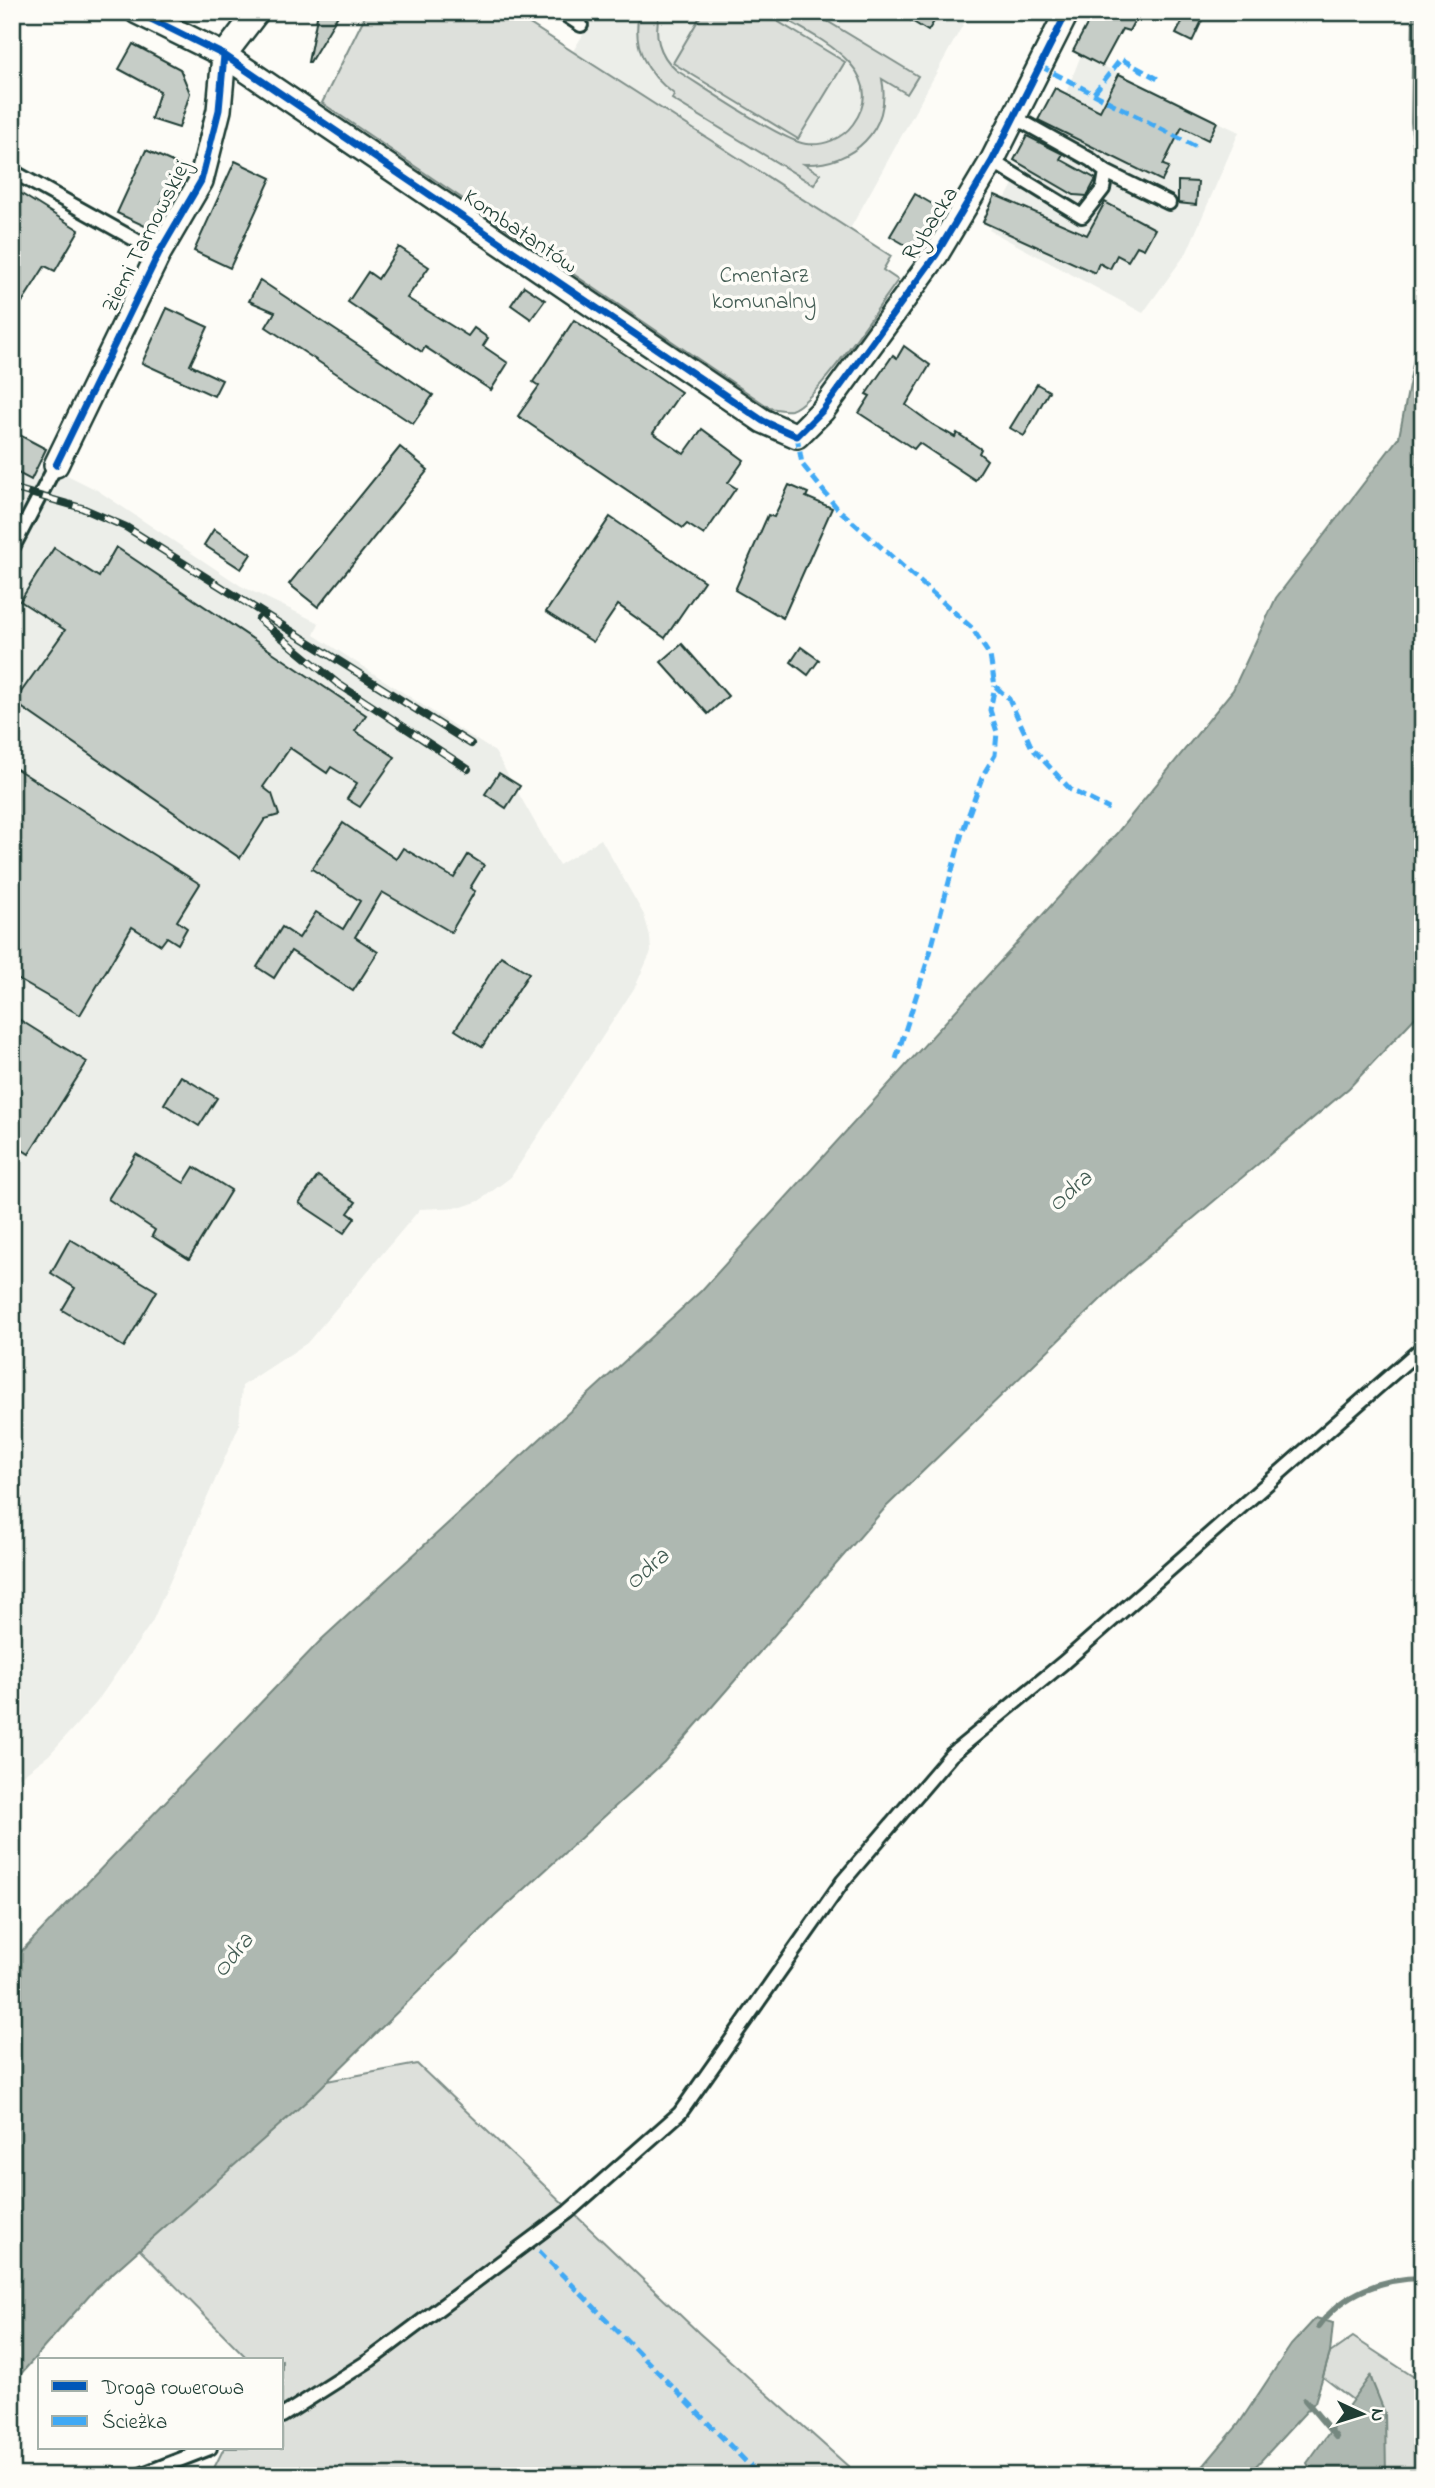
<svg xmlns="http://www.w3.org/2000/svg" width="1435" height="2488" viewBox="0 0 1435 2488" font-family="'Indie Flower',sans-serif">
<style>
.built{fill:#eceee9}
.green{fill:#dde0db;stroke:#7e8e88;stroke-width:2}
.water{fill:#aeb8b1;stroke:#75877f;stroke-width:2}
.lines{fill:none;stroke-linecap:round;stroke-linejoin:round}
.stream{stroke:#75877f;stroke-width:6}
.building{fill:#c6cdc7;stroke:#1f3d34;stroke-width:2}
.lane-casing{stroke:#1f3d34;stroke-width:18}
.street-casing{stroke:#1f3d34;stroke-width:28}
.path{stroke:#1f3d34;stroke-width:3.5;stroke-dasharray:2 5;stroke-linecap:butt}
.lane{stroke:#fdfcf7;stroke-width:12}
.street{stroke:#fdfcf7;stroke-width:23}
.rail-casing{stroke:#1f3d34;stroke-width:8}
.rail{stroke:#fdfcf7;stroke-width:5;stroke-dasharray:16;stroke-linecap:butt}
.quiet{stroke:#3fa9f5;stroke-width:5;stroke-dasharray:10 5;stroke-linecap:butt}
.cycleway-casing{stroke:#fdfcf7;stroke-width:11}
.cycleway{stroke:#0057b8;stroke-width:7}
.labels{text-anchor:middle;dominant-baseline:central;stroke-width:7;stroke-linejoin:round;paint-order:stroke}
.street-label{font-size:23px;fill:#1f3d34;stroke:#fdfcf7}
.park-label{font-size:23px;fill:#455e55;stroke:#fdfcf7}
.water-label{font-size:24px;font-style:italic;fill:#435c53;stroke:#fdfcf7}
</style>
<rect width="100%" height="100%" fill="#fdfcf7"/>
<filter id="ink" filterUnits="userSpaceOnUse"><feTurbulence type="fractalNoise" baseFrequency=".0143" numOctaves="2"/><feDisplacementMap in="SourceGraphic" scale="14" xChannelSelector="R" yChannelSelector="G"/><feConvolveMatrix kernelMatrix="1 2 1 2 8 2 1 2 1" color-interpolation-filters="sRGB"/></filter>
<g filter="url(#ink)">
<!-- built -->
<g class="built">
<polygon points="597,12 970,12 850,229 573,51"/>
<polygon points="1081,55 1239,132 1187,252 1143,313 989,230 1053,108 1046,104 1055,88 1066,93"/>
<polygon points="12,456 40,469 49,456 71,467 67,475 97,490 241,586 319,623 314,635 495,752 559,865 601,839 644,915 650,936 651,952 635,987 511,1177 479,1201 462,1207 420,1209 307,1343 242,1386 239,1426 152,1622 96,1703 49,1755 12,1783"/>
</g>
<!-- green -->
<g class="green">
<path d="M367 12H511L891 256 883 270 898 280C881 303 815 404 791 410 786 411 776 409 770 408L322 103Z"/>
<path d="M639 12H660C653 34 659 55 676 70 702 86 782 141 806 144 824 146 842 139 853 124 894 68 809 34 773 12H812L918 76 907 94 882 79C892 129 853 166 804 164L820 174 814 185 672 99 674 94C646 73 632 48 639 12Z"/>
<polygon points="703,12 762,12 845,62 798,139 673,63"/>
<polygon points="417,2064 699,2333 859,2476 210,2476 224,2448 282,2448 282,2360 249,2360 120,2230 279,2090"/>
<polygon points="1353,2337 1423,2383 1423,2476 1386,2476 1371,2377 1353,2400 1323,2377 1330,2353"/>
</g>
<!-- water -->
<g class="water">
<polygon points="1413,12 1423,12 1423,265 1411,122"/>
<polygon points="1423,313 1423,1009 1349,1088 1128,1273 885,1508 664,1762 494,1917 309,2099 97,2287 12,2384 12,1961 322,1639 701,1291 1117,833 1233,690 1276,598 1399,437"/>
<polygon points="1316,2318 1333,2323 1330,2353 1315,2402 1255,2467 1240,2476 1195,2476 1238,2425 1291,2345"/>
<polygon points="1370,2376 1385,2413 1386,2476 1314,2476 1307,2463"/>
</g>
<g class="lines">
<!-- stream -->
<g class="stream">
<path d="M1319 2326C1343 2293 1382 2278 1423 2278"/>
<polyline points="1305,2400 1336,2437"/>
</g>
</g>
<!-- building -->
<g class="building">
<polygon points="318,12 340,12 310,62 308,62"/>
<polygon points="897,12 940,12 928,31"/>
<polygon points="1087,12 1139,12 1129,31 1122,29 1102,66 1073,51 1092,15"/>
<polygon points="1187,12 1206,12 1192,42 1176,34"/>
<polygon points="133,44 180,69 190,93 179,128 151,119 160,91 119,69"/>
<polygon points="1119,74 1217,122 1208,140 1182,127 1163,165 1169,167 1162,181 1038,120 1055,88 1100,111"/>
<polygon points="1027,136 1063,154 1060,159 1096,179 1087,196 1074,195 1014,160"/>
<polygon points="146,150 179,165 149,228 117,213"/>
<polygon points="235,161 271,178 230,268 194,251"/>
<polygon points="1178,181 1198,182 1196,205 1178,203"/>
<polygon points="12,188 79,230 55,271 45,266 12,318"/>
<polygon points="915,194 941,209 916,251 890,236"/>
<polygon points="995,195 1087,235 1105,202 1155,229 1144,249 1137,246 1128,261 1117,255 1110,269 1099,263 1095,273 983,222"/>
<polygon points="399,247 429,267 407,298 468,336 474,328 488,338 483,346 508,363 491,390 425,347 422,352 348,302 368,272 378,279"/>
<polygon points="260,280 433,395 413,424 266,327 275,312 249,301"/>
<polygon points="524,286 545,300 531,319 511,305"/>
<polygon points="167,308 208,327 190,365 222,380 214,396 142,363"/>
<polygon points="574,320 681,392 653,433 684,454 702,429 744,460 728,483 736,488 704,535 687,524 683,528 518,416 539,386 533,382"/>
<polygon points="904,346 930,365 906,405 932,424 955,437 957,433 981,449 979,453 987,460 975,480 919,443 914,449 859,413 870,396 866,394 893,355 897,358"/>
<polygon points="1037,384 1049,391 1024,436 1010,428"/>
<polygon points="12,431 46,449 31,480 12,470"/>
<polygon points="400,447 428,470 318,607 289,584"/>
<polygon points="789,485 808,493 806,497 832,508 783,618 735,590 768,515 774,517"/>
<polygon points="610,517 704,581 665,638 618,605 593,642 546,612"/>
<polygon points="214,529 251,554 241,569 204,545"/>
<polygon points="116,547 366,715 355,731 395,757 360,807 347,799 357,783 331,767 327,773 290,748 263,787 272,794 279,815 265,819 240,858 14,702 65,630 20,601 54,548 99,577"/>
<polygon points="682,644 728,696 708,714 661,662"/>
<polygon points="801,647 819,660 808,675 791,662"/>
<polygon points="12,766 200,884 177,921 187,928 178,944 167,937 161,945 132,927 80,1015 12,976"/>
<polygon points="499,773 520,786 506,808 485,794"/>
<polygon points="343,823 396,859 403,848 454,878 468,855 484,865 470,888 475,891 451,932 382,892 355,937 378,952 353,991 291,951 274,978 257,967 282,927 299,938 316,912 343,929 360,901 312,869"/>
<polygon points="501,956 529,973 482,1047 455,1030"/>
<polygon points="12,1015 87,1062 29,1154 12,1143"/>
<polygon points="181,1076 217,1098 199,1126 164,1104"/>
<polygon points="136,1154 184,1183 194,1167 231,1190 189,1259 152,1236 155,1230 108,1199"/>
<polygon points="318,1176 356,1202 348,1213 355,1218 344,1233 299,1203"/>
<polygon points="70,1239 157,1291 124,1347 62,1310 75,1288 51,1273"/>
</g>
<g class="lines">
<!-- lane casing -->
<g class="lane-casing">
<g id="lane">
<polyline points="561,12 581,25"/>
<polyline points="992,161 1082,216 1103,189 1106,172 1091,160 1014,117"/>
<polyline points="12,171 159,253"/>
<polyline points="1106,172 1169,203"/>
<polyline points="12,549 56,465"/>
<polyline points="282,2416 370,2360 568,2212 680,2113 843,1881 951,1755 1063,1663 1423,1347"/>
<polyline points="138,2476 210,2448"/>
</g>
</g>
<!-- street casing -->
<g class="street-casing">
<g id="street">
<polyline points="137,12 224,55 763,421 797,436 823,410 936,255 992,161 1067,12"/>
<polyline points="224,55 257,12"/>
<polyline points="56,465 159,253 201,181 219,110 224,55"/>
</g>
</g>
<!-- path -->
<polyline class="path" points="193,12 204,18"/>
<!-- lane -->
<use href="#lane" class="lane"/>
<!-- street -->
<use href="#street" class="street"/>
<!-- rail casing -->
<g class="rail-casing">
<g id="rail">
<polyline points="12,488 82,508 126,527 471,744"/>
<polyline points="259,619 337,683 468,769"/>
</g>
</g>
<!-- rail -->
<use href="#rail" class="rail"/>
<!-- quiet -->
<g class="quiet">
<polyline points="1040,66 1196,147"/>
<polyline points="1094,93 1121,59 1158,79"/>
<polyline points="797,436 802,464 837,508 972,628 990,656 995,686 1009,699 1032,748 1071,790 1109,809"/>
<polyline points="896,1059 930,953 962,833 983,775 995,755 997,732 990,710 995,686"/>
<polyline points="539,2251 760,2476"/>
</g>
<!-- cycleway casing -->
<g class="cycleway-casing">
<g id="cycleway">
<polyline points="137,12 224,55 763,421 797,436 823,410 936,255 992,161 1067,12"/>
<polyline points="56,465 159,253 201,181 219,110 224,55"/>
</g>
</g>
<!-- cycleway -->
<use href="#cycleway" class="cycleway"/>
</g>
</g>
<g class="labels">
<!-- street labels -->
<g class="street-label">
<text transform="translate(931 224) rotate(-57)">Rybacka</text>
<text transform="translate(520 232) rotate(34)">Kombatantów</text>
<text transform="translate(147 237) rotate(-63)">Ziemi Tarnowskiej</text>
</g>
<!-- park labels -->
<g class="park-label">
<text x="764" y="276">Cmentarz<tspan x="764" dy="26">komunalny</tspan></text>
</g>
<!-- water labels -->
<g class="water-label">
<text transform="translate(1071 1192) rotate(-42)">Odra</text>
<text transform="translate(648 1570) rotate(-42)">Odra</text>
<text transform="translate(234 1956) rotate(-51)">Odra</text>
</g>
</g>
<!-- margin -->
<rect width="1435" height="2488" fill="none" stroke="#fdfcf7" stroke-width="42"/>
<rect x="21" y="21" width="1393" height="2446" fill="none" stroke="#1f3d34" stroke-width="2.5" filter="url(#ink)"/>
<!-- legend -->
<rect x="38" y="2358" width="245" height="91" fill="#fdfcf7" stroke="#a4b0a9" stroke-width="2"/>
<rect x="52" y="2381" width="35" height="10" fill="#0057b8" stroke="#a4b0a9" stroke-width="2"/>
<text x="102" y="2394" font-size="21" fill="#1f3d34">Droga rowerowa</text>
<rect x="52" y="2416" width="35" height="10" fill="#3fa9f5" stroke="#a4b0a9" stroke-width="2"/>
<text x="102" y="2428" font-size="21" fill="#1f3d34">Ścieżka</text>
<!-- north arrow -->
<g transform="translate(1362 2414) rotate(94)" stroke="#fdfcf7" stroke-width="5" paint-order="stroke">
<path d="M0-5L12 26L0 18L-12 26Z" fill="#1f3d34"/>
<text y="-10" font-size="19" font-weight="bold" text-anchor="middle" fill="#1f3d34">N</text>
</g>
</svg>
